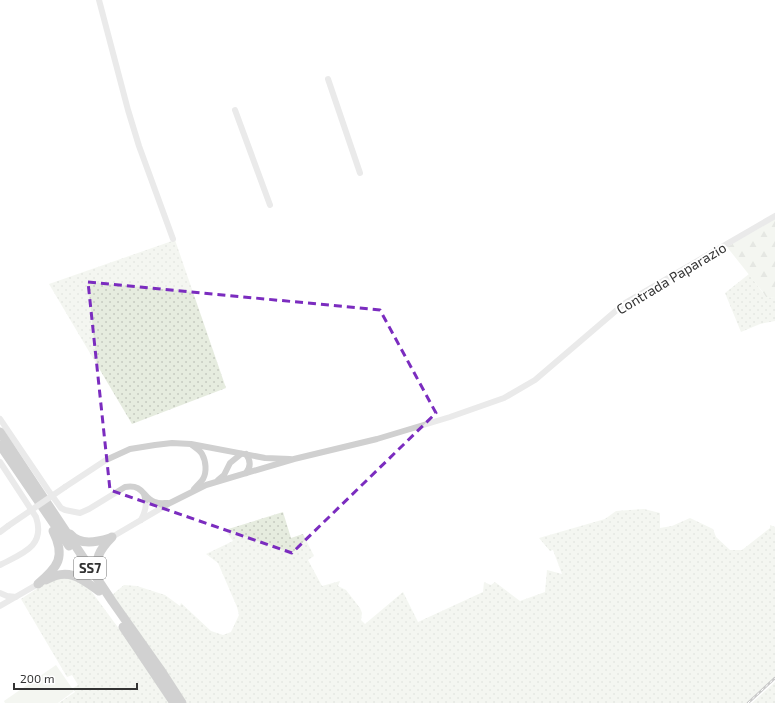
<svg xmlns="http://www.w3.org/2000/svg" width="775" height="703" viewBox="0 0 775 703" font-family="'Exo 2',sans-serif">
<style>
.green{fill:url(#green-dots)}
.forest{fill:url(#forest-firs)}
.pitch{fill:#e6ecdf}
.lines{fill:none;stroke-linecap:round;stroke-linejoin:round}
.minor{stroke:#d0d0d0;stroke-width:6}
.highway{stroke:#9a9a9a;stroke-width:9}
.rail-casing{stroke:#888;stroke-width:2.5}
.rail{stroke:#fff;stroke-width:1;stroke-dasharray:3;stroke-linecap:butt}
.minor-bridge{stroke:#d0d0d0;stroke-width:6}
.marked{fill:none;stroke:#7b2cbf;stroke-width:3;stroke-dasharray:8 5;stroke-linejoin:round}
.labels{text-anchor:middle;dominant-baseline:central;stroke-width:4;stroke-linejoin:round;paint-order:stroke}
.shield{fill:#fff;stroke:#707070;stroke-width:1}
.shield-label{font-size:13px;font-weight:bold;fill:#333}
.street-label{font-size:14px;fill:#333;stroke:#fff}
</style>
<defs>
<pattern id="green-dots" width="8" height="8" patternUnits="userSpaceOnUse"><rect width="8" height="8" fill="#e6ecdf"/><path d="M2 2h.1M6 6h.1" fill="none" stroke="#c6cbc0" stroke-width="1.8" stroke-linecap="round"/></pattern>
<pattern id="forest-firs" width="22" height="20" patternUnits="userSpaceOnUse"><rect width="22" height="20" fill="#e6ecdf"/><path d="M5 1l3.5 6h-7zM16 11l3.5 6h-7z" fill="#c6cbc0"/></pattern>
</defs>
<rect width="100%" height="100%" fill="#fff"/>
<!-- green -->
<g class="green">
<polygon points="175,240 226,388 132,424 49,284"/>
<polygon points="749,274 766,297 775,298 775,321 760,324 741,332 725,293"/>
<polygon points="644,509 660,513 660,528 672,526 690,518 713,529 716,537 730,550 742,550 770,528 770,525 775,527 775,677 747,703 186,703 112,595 124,585 137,586 165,595 180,606 181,603 211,631 223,635 231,632 239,615 237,607 218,563 206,554 233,541 225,530 283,512 291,538 303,534 314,556 308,560 322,586 340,581 338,586 346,590 360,608 362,613 361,620 365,624 403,592 418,622 483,592 484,582 491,585 495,582 520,601 545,592 547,570 562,574 553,550 550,551 539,538 605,519 616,511"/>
<polygon points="71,576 86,584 142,660 171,703 59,703 75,692 73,688 78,685 72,675 67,677 21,599 53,578"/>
<polygon points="775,682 775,703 752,703"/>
</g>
<!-- forest -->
<polygon class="forest" points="775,219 775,298 766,297 762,291 727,247"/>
<!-- pitch -->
<polygon class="pitch" points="56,665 74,691 58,703 5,703 4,701"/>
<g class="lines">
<!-- minor -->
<g class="minor">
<polyline points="99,0 128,110 139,146 173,239"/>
<polyline points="328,79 360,173"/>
<polyline points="235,110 270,205"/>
<path d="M0 419 48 490 61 508 65 510 80 513 89 509 125 487C145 484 142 498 155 502 159 504 164 503 168 503"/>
<path d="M192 445C196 448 200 450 202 454 206 461 207 472 203 479 201 482 197 486 194 489"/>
<path d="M0 462 36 517C46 547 21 554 0 565"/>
<path d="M246 473C251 467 251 461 246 454"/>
<polyline points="218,480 224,475 230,463 241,454"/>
<polyline points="65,487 106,460 130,449 155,445 172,443 191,444 265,458 290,459"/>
<path d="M141 520C146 511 147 504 144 494"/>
<polyline points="0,532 8,526"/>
<polyline points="112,537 170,503 206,485 294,459 377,439 450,417 504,398 535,380 625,303 775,216"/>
<polyline points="0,593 7,596 16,597"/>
<polyline points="0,606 38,584"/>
</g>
<!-- highway -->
<g class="highway">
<polyline points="0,432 112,601 160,669 182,703"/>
<polyline points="0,445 69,546"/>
<path d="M70 534C80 546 97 542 110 538"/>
<path d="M99 577C93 560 100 549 112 537"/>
<path d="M46 580C68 567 81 578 99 591"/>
<path d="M38 584C58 567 66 557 53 531"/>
<polyline points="123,627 174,703"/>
</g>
<!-- rail casing -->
<g class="rail-casing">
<polyline id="rail" points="748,703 775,678"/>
</g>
<!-- rail -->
<use href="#rail" class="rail"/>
<!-- minor-bridge -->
<polyline class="minor-bridge" points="8,526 65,487"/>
</g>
<!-- marked area -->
<path d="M0 0H775V703H0ZM88 282 380 310 436 413 292 553 110 490Z" fill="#fff" fill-opacity=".55" fill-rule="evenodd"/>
<path class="marked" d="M88 282 380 310 436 413 292 553 110 490Z"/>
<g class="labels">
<!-- shield labels -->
<rect class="shield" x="74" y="557" width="32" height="22" rx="3"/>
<g class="shield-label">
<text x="90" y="568">SS7</text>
</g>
<!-- street labels -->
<g class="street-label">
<text transform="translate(671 278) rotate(-31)">Contrada Paparazio</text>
</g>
</g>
<!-- scale -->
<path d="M14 683v6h123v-6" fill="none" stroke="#333333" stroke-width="2"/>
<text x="20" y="683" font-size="12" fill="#333333" stroke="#ffffff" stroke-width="3" paint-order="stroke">200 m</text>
</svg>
